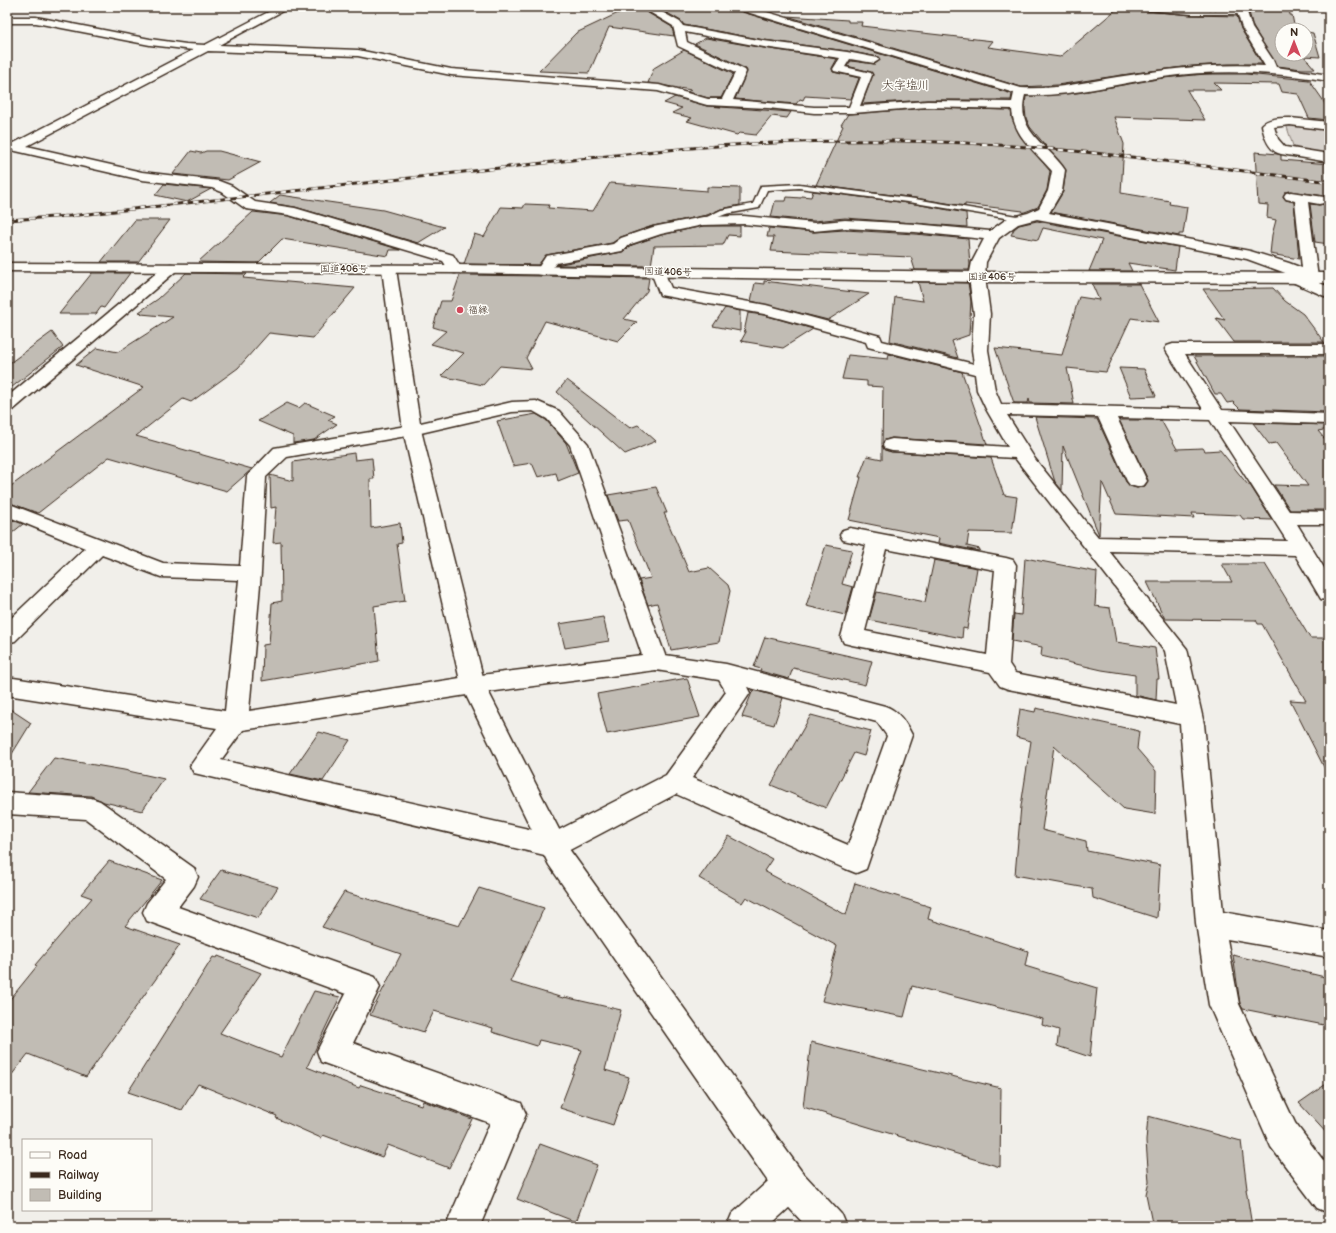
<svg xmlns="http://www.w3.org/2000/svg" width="1336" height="1233" viewBox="0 0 1336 1233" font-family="'Balsamiq Sans','Klee One',sans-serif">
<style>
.green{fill:#d7d2cc;stroke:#897e75}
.building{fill:#c1bcb4;stroke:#3b2a1e}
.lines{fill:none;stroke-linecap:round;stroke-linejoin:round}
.lane-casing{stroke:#3b2a1e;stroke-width:3}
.street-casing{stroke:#3b2a1e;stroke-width:3}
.secondary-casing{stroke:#3b2a1e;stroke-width:3}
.highway-casing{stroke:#3b2a1e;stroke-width:3}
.lane{fill:#fdfcf7;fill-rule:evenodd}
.street{fill:#fdfcf7;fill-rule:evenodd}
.secondary{fill:#fdfcf7;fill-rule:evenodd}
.highway{fill:#fdfcf7;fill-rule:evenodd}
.rail-casing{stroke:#3b2a1e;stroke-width:3}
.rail{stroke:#fdfcf7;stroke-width:2;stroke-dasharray:5.5;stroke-linecap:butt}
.poi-dot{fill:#d1495b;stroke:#fdfcf7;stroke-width:1.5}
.labels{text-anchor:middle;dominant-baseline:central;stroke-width:3;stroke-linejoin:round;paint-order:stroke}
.far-street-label{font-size:10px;fill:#3b2a1e;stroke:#fdfcf7}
.far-poi-label{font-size:10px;fill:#3b2a1e;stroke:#fdfcf7;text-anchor:start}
.far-quarter-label{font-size:12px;fill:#3b2a1e;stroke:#fdfcf7}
</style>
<rect width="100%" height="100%" fill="#f1efea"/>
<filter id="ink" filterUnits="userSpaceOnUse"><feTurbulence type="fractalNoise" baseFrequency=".025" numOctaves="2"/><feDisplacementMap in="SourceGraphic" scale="8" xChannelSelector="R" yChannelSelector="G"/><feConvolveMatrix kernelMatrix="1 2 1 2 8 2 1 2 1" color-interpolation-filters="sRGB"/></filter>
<g filter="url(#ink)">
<!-- green -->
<polygon class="green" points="1286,124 1329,127 1329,154 1303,151 1293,146"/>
<!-- building -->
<g class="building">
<polygon points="631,7 643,10 672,27 674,36 609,27 589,73 539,71 576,33"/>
<polygon points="675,7 721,7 739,11 1012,94 1011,100 927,100 862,104 873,74 871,72 847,66 851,61 875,64 880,60 878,57 847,51 764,40 684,25 681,21 664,11"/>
<polygon points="1119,7 1132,7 1136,10 1191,15 1237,16 1241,29 1262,64 1228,64 1191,66 1135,73 1057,85 1021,87 787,16 848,20 848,22 862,22 861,26 993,41 988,47 1060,57"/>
<polygon points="1173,7 1238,7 1237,8"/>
<polygon points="1251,7 1289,7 1290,15 1292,15 1294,25 1298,26 1298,30 1282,30 1282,54 1306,54 1306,32 1313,33 1320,57 1304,56 1315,69 1302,69 1277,66 1253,27 1249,12"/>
<polygon points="706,38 764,48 837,59 832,68 833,72 859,78 851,99 805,96 803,100 800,99 796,104 735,99 747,71 746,69 695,44"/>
<polygon points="684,50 733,74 721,98 708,98 687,92 691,90 648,83 654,68"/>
<polygon points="1205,74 1246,74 1309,80 1323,100 1329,113 1329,120 1309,118 1298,94 1282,92 1279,84 1214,83 1221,90 1187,90 1205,120 1114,117 1124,144 1121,193 1170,201 1169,204 1187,207 1183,234 1179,234 1179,236 1051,212 1063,192 1066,170 1030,127 1026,118 1025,108 1026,96 1077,93 1163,78"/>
<polygon points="675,97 707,106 791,112 787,118 772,116 756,135 739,133 737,135 687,121 692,118 672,113 682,108 664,103"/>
<polygon points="927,108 1011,110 1012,119 1020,136 1050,171 1047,190 1038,207 1022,213 1023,211 965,204 965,206 915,198 816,185 843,126 841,125 848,114"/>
<polygon points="191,151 201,153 206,151 219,151 261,162 228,180 173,174"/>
<polygon points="1255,152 1278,154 1281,155 1281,160 1329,164 1329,244 1315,242 1310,204 1319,205 1324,204 1327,201 1325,196 1291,191 1285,192 1283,197 1286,200 1294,202 1299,259 1270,254 1272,235 1276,220 1267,218 1268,205 1258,204"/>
<polygon points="610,183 707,191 707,187 740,188 740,205 721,209 707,215 653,226 621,237 612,243 546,255 538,265 464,264 474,234 484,237 501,207 523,208 525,204 549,205 548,208 593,211"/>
<polygon points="164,184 211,189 187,202 155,195"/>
<polygon points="813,191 915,204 966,213 967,227 845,218 814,221 771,217 775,201 786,201 787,197 801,198 802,196 811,197"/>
<polygon points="280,195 383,210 444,227 418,243 295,207 270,203"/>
<polygon points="253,212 289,216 401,250 390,250 388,256 282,239 258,263 198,262"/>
<polygon points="135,220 170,220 138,262 101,262"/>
<polygon points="1037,221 1178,247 1175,270 1128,263 1132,271 1089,271 1102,240 1043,228 1038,240 1011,235 1014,229 1019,225"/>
<polygon points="703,226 740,226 740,236 728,235 723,245 654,246 651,266 556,265 622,252 632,245 661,235"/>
<polygon points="769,228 814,232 845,230 915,234 968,239 970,265 969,270 915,270 911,257 771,251 774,237 767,237"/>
<polygon points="92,273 130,273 104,308 101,307 96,314 59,314"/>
<polygon points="186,273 247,274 243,278 355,288 313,338 269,333 238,368 191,402 183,399 136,436 252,469 227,491 109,457 38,513 7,502 7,489 144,387 76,365 97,348 118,352 173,317 141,314 142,313 139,312 158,299"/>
<polygon points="460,275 543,276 649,278 647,291 624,319 637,322 618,341 545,321 526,358 532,369 500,366 483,385 441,376 464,353 431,344 446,331 433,327 441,301 451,301"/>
<polygon points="764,281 869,294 828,320 751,301 755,283 764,284"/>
<polygon points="918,282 968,283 971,301 969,335 952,341 958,358 890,341 895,297 923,301"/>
<polygon points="1092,284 1139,284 1159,322 1131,318 1106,372 1067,368 1074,404 1030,403 1029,399 1028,403 1014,403 995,348 1062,355 1079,297 1099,300"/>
<polygon points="1273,288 1285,301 1303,314 1324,342 1234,342 1216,318 1225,320 1203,289"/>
<polygon points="725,308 740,311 740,331 713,326"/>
<polygon points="748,313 764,315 813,329 783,348 741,341 746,332 744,332"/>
<polygon points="52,332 63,347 7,391 7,365"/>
<polygon points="889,354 962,372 987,444 892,438 885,440 882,444 883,387 867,386 867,381 842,379 848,355 888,359"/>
<polygon points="1194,356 1329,356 1329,412 1240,409 1233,402 1227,403 1221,394 1215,394"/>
<polygon points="1119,368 1144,369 1156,396 1131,397"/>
<polygon points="567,380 630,428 638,425 656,441 625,454 557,392"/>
<polygon points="287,403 299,408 305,403 335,416 328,420 337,424 314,440 293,443 293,436 258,421"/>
<polygon points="536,414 546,420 566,443 578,473 558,481 556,473 538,477 532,463 513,466 497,421"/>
<polygon points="1035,417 1097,419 1126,482 1130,486 1137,488 1145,486 1148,480 1119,420 1161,420 1177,449 1203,448 1205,451 1220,450 1248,485 1250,485 1272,520 1243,519 1240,515 1192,513 1194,518 1116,514 1102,482 1099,535 1063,446 1062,490 1055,482"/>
<polygon points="1253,423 1329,425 1329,429 1318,431 1329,444 1329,510 1290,510 1274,485 1308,486 1276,443 1269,444"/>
<polygon points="882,446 885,450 892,452 991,458 1004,495 1017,497 1012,533 969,532 967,546 980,549 979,551 938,543 939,538 849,520 861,477 859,477 867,456 882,459"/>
<polygon points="354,453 355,460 372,458 374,479 370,479 371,528 400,523 402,543 397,544 405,601 374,606 379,661 262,681 263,645 269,644 272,603 282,601 281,542 273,543 276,507 271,508 270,475 293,481 293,462"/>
<polygon points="656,487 667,513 664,513 689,572 709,568 728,585 730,591 719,642 671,650 657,603 648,605 639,580 651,578 628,520 618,521 608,495"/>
<polygon points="7,518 23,524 7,537"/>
<polygon points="826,545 852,550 842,584 853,587 845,615 806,606"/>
<polygon points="1025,558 1097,572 1095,606 1110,608 1116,642 1155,648 1159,679 1157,679 1156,700 1135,695 1135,675 1102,670 1041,656 1042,647 1012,641 1014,614 1021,615"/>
<polygon points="934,560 977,568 967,629 963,628 962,638 869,620 877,592 925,602"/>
<polygon points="1222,564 1265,564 1310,638 1329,638 1329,777 1290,700 1306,701 1262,624 1258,624 1256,620 1165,619 1147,582 1232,582"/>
<polygon points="603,617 609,641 565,648 559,624"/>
<polygon points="765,637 872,661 865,685 793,668 789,679 760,671 761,669 754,667"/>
<polygon points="687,678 700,717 607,734 597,694"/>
<polygon points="753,690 783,698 774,725 742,717"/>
<polygon points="7,707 31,723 7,762"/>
<polygon points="1036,708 1139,731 1137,749 1156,771 1155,814 1124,809 1054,746 1042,830 1086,841 1087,851 1160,865 1157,918 1093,898 1092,889 1015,875 1021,806 1031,741 1016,737 1020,709 1035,712"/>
<polygon points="811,715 871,731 864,756 854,753 826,808 771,785"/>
<polygon points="319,732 350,740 323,781 290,774"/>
<polygon points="54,758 124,770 164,779 142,811 104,802 91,796 28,792"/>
<polygon points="729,836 772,859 764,871 846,915 855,883 931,907 928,919 1028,951 1025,966 1097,988 1090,1057 1057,1046 1059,1030 1042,1025 1043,1019 912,986 904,1017 822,1001 837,946 746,897 742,903 699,878"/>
<polygon points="109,861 162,880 125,926 180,945 86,1077 28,1054 7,1081 7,1003 37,966 35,965 92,898 81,894"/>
<polygon points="221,870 278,887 258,918 200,899"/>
<polygon points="479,888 544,908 510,982 563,998 564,997 621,1010 605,1070 629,1077 613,1125 560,1108 582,1050 539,1040 537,1046 492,1032 493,1028 434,1011 424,1032 370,1015 401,954 322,927 344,892 459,926"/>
<polygon points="1233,955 1329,978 1329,1026 1243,1009 1240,1004"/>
<polygon points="218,956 261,973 220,1033 281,1057 314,991 340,997 307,1067 359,1088 361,1085 421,1105 423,1101 472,1119 449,1168 388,1145 382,1157 323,1135 321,1138 276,1118 277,1116 198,1084 182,1110 128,1092 213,957 217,958"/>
<polygon points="811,1042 1001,1088 1000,1167 803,1107"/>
<polygon points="1329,1082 1329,1136 1299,1103"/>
<polygon points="1148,1116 1241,1141 1247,1189 1246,1189 1252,1226 1162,1226 1152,1223 1146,1194 1149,1182 1146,1141"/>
<polygon points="540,1144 597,1165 576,1222 517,1199"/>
</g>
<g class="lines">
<!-- lane casing -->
<g class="lane-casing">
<g id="lane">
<polygon points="1133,7 1155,7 1191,10 1242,10 1245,12 1242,14 1191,14 1136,9"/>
<polygon points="799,184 915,199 1023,217 1027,219 1023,221 915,203 799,188 767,190 759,208 726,214 703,223 699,221 721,210 753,204 761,186"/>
</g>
</g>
<!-- street casing -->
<g class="street-casing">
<g id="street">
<path d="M278 7H290L219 45 358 50 451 69 659 85 708 99H722L735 73 678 46 673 26 641 7H653L680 22 683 26 764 41 847 52 878 58 879 60 874 63 850 59 845 67 871 73 872 75 860 106 927 101 1012 102 1014 93 737 9 735 7H750L1021 88C1054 90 1085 82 1117 77 1167 69 1215 63 1265 66L1242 28 1237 12 1240 7H1250L1247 12 1252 28 1273 60 1276 67 1329 75V81C1272 72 1221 69 1163 77 1118 83 1070 97 1025 95 1015 132 1048 144 1065 170L1062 191 1049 213 1250 251 1289 263 1302 268 1295 201 1286 199 1284 196 1286 193 1291 192 1324 197 1326 200 1324 203 1319 204 1308 202 1318 278 1315 281 1329 287V298L1290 281 1287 278 1291 275 1247 259 1037 219 1018 224 999 238 986 262 985 277 990 314 988 350 995 390 1001 404 1203 409 1165 349 1167 346 1173 344H1329V354H1185L1222 410 1329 414V424L1229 421 1289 511 1329 512V524H1297L1329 576V601L1321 599 1295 555 1109 551 1187 649 1204 724 1223 912 1329 931V957L1227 939 1239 1004 1295 1123 1329 1168V1213L1317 1208 1271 1147 1209 1005 1196 923 1180 724 1008 689 1000 686 990 672 852 645 844 643 841 637 866 545 843 540 840 535 843 530 850 528 1006 558 1013 560 1016 565 1009 664 1015 673 1176 705 1165 651 1015 458 892 451 885 449 883 445 885 441 892 439 1008 447 986 409 977 390 975 374 868 347 866 342 764 314 660 295 651 272 653 269 658 268 663 269 671 288 766 305 880 336 882 341 974 364 972 350 974 314 969 277 972 262 984 239 915 232 845 228 814 231 744 224 703 225 661 234 631 244 622 251 556 263 548 274 543 275 538 274 536 271 546 256 613 244 621 238 653 227 703 217 744 216 814 223 845 220 915 224 990 231 1008 218 1028 213 1039 208 1048 191 1052 171C1036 152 1013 136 1012 109L927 107 853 113H814L768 108 707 105 658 91 451 75 358 56 208 51 27 146 142 172 219 181 232 186 255 202 295 208 453 255 462 269 460 272 455 273 450 272 443 261 289 215 246 209 222 192 212 188 142 180 7 149V141L14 143 193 50 150 45 36 23H7V17H36L150 39 186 44 205 45ZM685 32 764 47 840 58 833 69 834 71 861 77 849 107H814L733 100 746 72 745 70 687 42ZM1007 415 1098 417 1127 481 1130 485 1137 487 1144 485 1147 481 1117 418 1210 420 1287 541 1098 537 1035 459ZM886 549 995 570 987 655 865 631Z"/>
<path d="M1290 118 1329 122V130L1290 125 1274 127 1278 139 1285 147 1329 154V162L1281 154C1268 151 1264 136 1262 125 1268 118 1281 118 1290 118Z"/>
<polygon points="171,264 176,265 178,268 176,271 13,410 7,411 7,397 166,265"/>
<path d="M536 401 559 411 588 444 665 655 726 664 885 706C898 710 906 723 912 735L866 869 856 873 846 869 676 794 562 854 553 857 194 773 190 766 217 728 7 695V677L225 711 239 580 161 577 102 555 15 641 7 643V622L85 548 7 516V503L163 563 240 566 247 476 274 448 412 425 512 402ZM533 411 547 419 570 445 642 655 473 676 249 711 261 573 266 477 287 457 412 435 512 412ZM656 670 719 680 726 692 666 775 551 834 221 760 243 730 473 694ZM747 687 877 722 887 736 848 845 692 778 746 699 750 693Z"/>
<polygon points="7,792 91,798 100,801 194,868 198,877 194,886 178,907 375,977 380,987 353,1043 521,1103 526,1114 480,1226 446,1226 490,1123 321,1062 317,1051 346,994 147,921 143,912 147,903 166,879 86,819 7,814"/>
<polygon points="790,1167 802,1172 807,1184 802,1196 769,1226 727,1226 732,1214 778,1172"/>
</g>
</g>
<!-- secondary casing -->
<g class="secondary-casing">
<polygon id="secondary" points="389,265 394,266 396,269 421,430 485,685 569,849 802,1172 841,1214 846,1226 806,1226 778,1196 549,865 461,685 403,430 382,269 384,266"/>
</g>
<!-- highway casing -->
<g class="highway-casing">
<polygon id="highway" points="7,263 455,265 977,272 1329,273 1329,283 977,282 455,273 7,271"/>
</g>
<!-- lane -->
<use href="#lane" class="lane"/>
<!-- street -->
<use href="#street" class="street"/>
<!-- secondary -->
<use href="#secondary" class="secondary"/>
<!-- highway -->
<use href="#highway" class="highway"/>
<!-- rail casing -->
<g class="rail-casing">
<path id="rail" d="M7 220 70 216 616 155C712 145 807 139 903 141 1046 143 1188 164 1329 182"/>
</g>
<!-- rail -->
<use href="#rail" class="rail"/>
</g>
</g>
<!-- markers -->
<circle class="poi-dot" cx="460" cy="310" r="4"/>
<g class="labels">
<!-- far-street labels -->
<g class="far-street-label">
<text x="344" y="269">国道406号</text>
<text transform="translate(668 272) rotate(1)">国道406号</text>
<text x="992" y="277">国道406号</text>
</g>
<!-- far-poi labels -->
<g class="far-poi-label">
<text x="468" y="310">福縁</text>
</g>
<!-- far-quarter labels -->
<g class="far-quarter-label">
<text x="906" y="85">大字塩川</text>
</g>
</g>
<!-- margin -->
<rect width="1336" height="1233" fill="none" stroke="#fdfcf7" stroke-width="24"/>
<rect x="12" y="12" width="1312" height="1209" fill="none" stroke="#3b2a1e" stroke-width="1.5" filter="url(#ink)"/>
<!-- legend -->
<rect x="22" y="1139" width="130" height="72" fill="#fdfcf7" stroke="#afa8a0"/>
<rect x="30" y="1152" width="20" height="6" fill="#fdfcf7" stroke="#afa8a0"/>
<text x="58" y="1159" font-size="12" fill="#3b2a1e">Road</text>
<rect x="30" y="1172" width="20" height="6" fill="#3b2a1e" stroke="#afa8a0"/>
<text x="58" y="1179" font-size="12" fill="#3b2a1e">Railway</text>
<rect x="30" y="1189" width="20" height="12" fill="#c1bcb4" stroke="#afa8a0"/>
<text x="58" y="1199" font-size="12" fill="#3b2a1e">Building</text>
<!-- north arrow -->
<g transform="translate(1294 42)"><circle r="19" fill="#fdfcf7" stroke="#afa8a0"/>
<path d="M0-3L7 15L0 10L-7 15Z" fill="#d1495b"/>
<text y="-6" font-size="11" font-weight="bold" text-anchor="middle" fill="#3b2a1e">N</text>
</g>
</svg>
